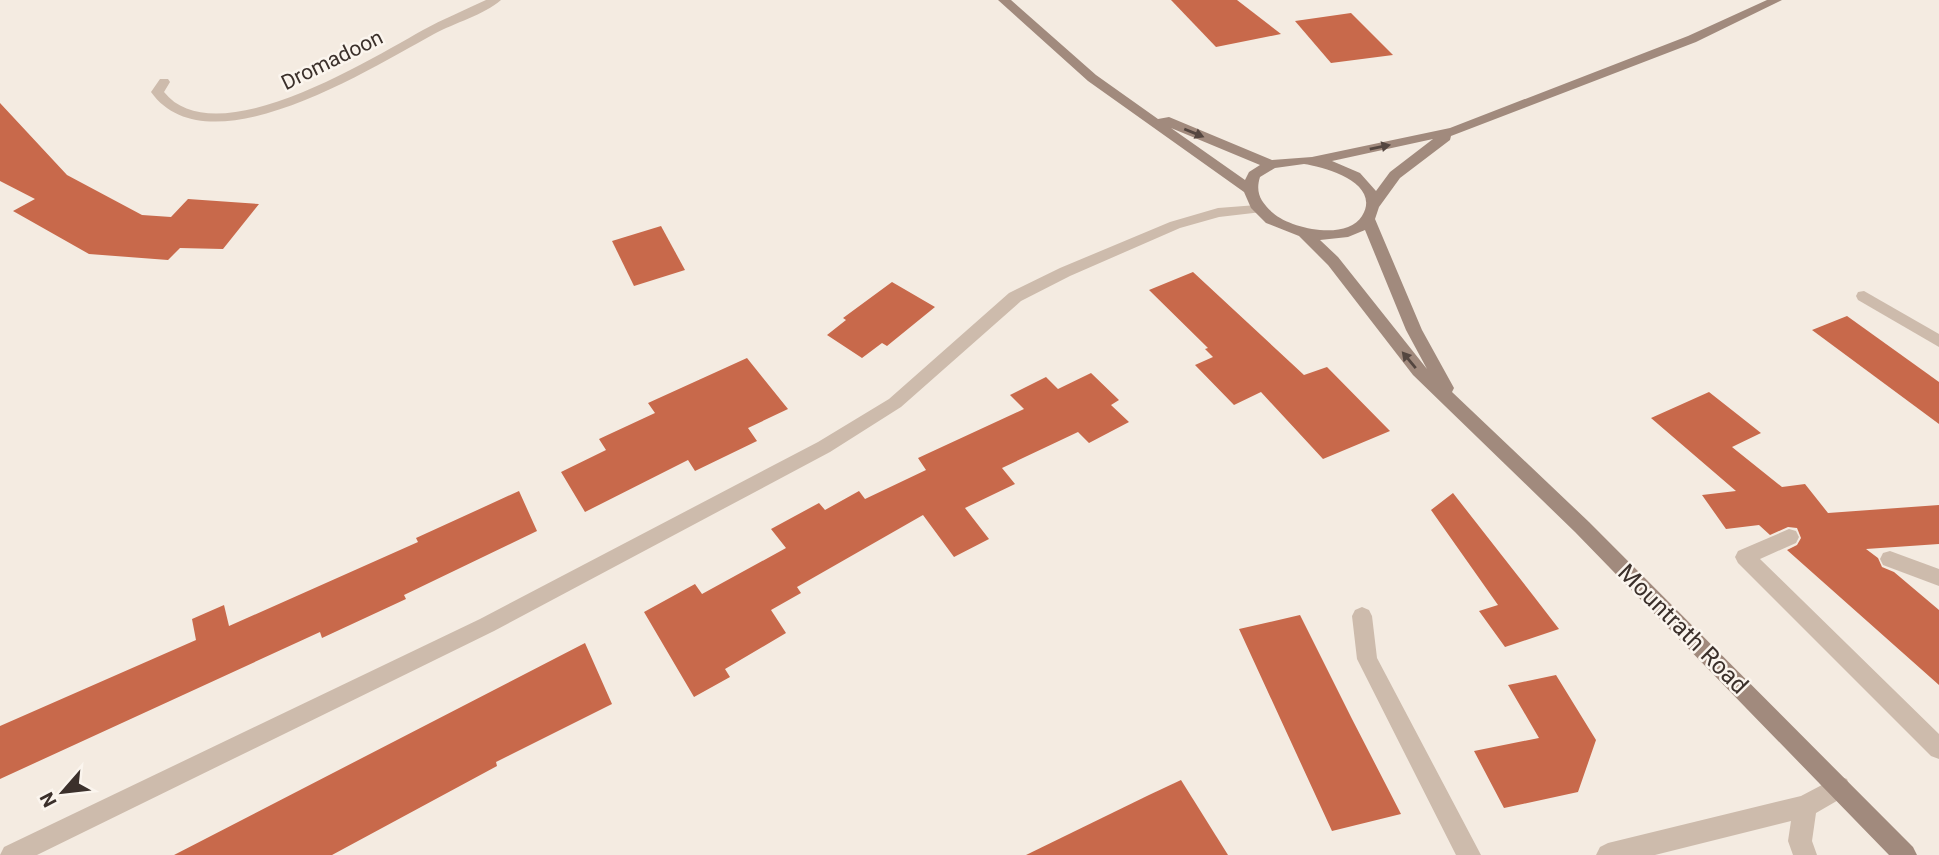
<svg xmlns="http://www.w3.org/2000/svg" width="1939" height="855" viewBox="0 0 1939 855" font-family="Roboto,sans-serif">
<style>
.building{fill:#c8694b}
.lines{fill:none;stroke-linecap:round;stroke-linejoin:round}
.service{fill:#cdbbac;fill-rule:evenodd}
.minor{fill:#cdbbac;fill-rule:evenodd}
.secondary{fill:#a18a7d;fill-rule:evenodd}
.oneway{fill:#544640}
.labels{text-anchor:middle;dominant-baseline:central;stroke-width:5;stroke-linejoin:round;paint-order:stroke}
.far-street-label{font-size:21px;fill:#3b302b;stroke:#fbf5ee}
.street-label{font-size:24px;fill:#3b302b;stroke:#fbf5ee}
</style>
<rect width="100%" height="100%" fill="#f4ebe1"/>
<!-- building -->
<g class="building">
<polygon points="1171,0 1237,0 1281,34 1216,47"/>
<polygon points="1351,13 1393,55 1331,63 1295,21"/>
<polygon points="0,103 67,175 142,215 171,217 188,199 259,204 223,249 180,248 168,260 89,254 13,211 35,199 0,181"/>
<polygon points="661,226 685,270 634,286 612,241"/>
<polygon points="1193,272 1304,375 1327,367 1390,431 1323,459 1261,392 1234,405 1195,365 1213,357 1205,349 1208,348 1149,290"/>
<polygon points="892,282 935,307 887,346 882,343 862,358 827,335 846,320 843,318"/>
<polygon points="1847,316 1939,382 1939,424 1812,330"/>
<polygon points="747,358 788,409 748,428 757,441 695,471 688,460 585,512 561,472 606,450 599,439 655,413 648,403"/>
<polygon points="1091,373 1119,400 1111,405 1129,422 1089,443 1078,432 1002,468 1015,484 965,508 989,539 954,557 923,515 797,587 801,593 771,610 786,633 725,669 730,677 694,697 644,612 695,584 702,594 786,548 771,529 819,503 825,510 859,491 865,499 926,470 918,458 1024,409 1010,395 1046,377 1058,389"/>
<polygon points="1709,392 1761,433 1732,447 1782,487 1805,484 1828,513 1939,505 1939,544 1866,549 1878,558 1882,567 1894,572 1939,610 1939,685 1787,550 1797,545 1801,538 1797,528 1788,527 1770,535 1759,525 1726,529 1702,495 1736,491 1651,418"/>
<polygon points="519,491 537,531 404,595 406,599 322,638 320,632 0,779 0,726 196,640 192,619 224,605 229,626 418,542 416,538"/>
<polygon points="1453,493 1532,594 1559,629 1505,647 1479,611 1498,605 1431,510"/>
<polygon points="1300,615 1352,719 1401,814 1332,831 1239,629"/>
<polygon points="585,643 612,704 496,762 497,766 332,855 174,855"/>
<polygon points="1556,675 1596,740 1578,792 1504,808 1474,751 1539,738 1508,685"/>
<polygon points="1181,780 1228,855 1026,855 1149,795"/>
</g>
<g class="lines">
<!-- service -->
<g class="service">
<polygon points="1864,291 1939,334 1939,347 1858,300 1856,296 1858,292"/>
<polygon points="1789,529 1796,531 1799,537 1796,543 1760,559 1939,734 1939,759 1931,756 1738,563 1735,557 1738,551"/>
<polygon points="1890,551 1939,569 1939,586 1883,565 1880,559 1883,553"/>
</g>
<!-- minor -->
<g class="minor">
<path d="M486 0H501C484 15 454 23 434 34 371 68 208 172 151 92L160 79H168L170 82 164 92C215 156 369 60 423 30 443 19 465 10 486 0Z"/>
<polygon points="1257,205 1262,206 1264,209 1262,212 1219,217 1180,228 1070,276 1021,301 901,407 830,452 494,631 37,855 0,855 4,847 480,619 818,442 889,399 1009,293 1060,268 1170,222 1218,208"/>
<polygon points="1362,607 1369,610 1372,616 1377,658 1481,855 1456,855 1357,659 1352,616 1355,610"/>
<polygon points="1839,776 1847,779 1850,787 1847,795 1816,813 1812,841 1817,855 1793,855 1788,841 1791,821 1655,855 1596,855 1600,847 1608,843 1801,796"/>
</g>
<!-- secondary -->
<path class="secondary" d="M998 0H1011L1096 75 1158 119 1169 117 1272 160 1312 157 1450 128 1688 36 1767 0H1782L1696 42 1451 136 1450 140 1400 178 1379 207 1375 219 1422 330 1454 388 1452 392 1589 522 1913 847 1917 855H1889L1575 532 1413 375 1328 265 1299 236 1266 223 1251 208 1244 192 1088 81ZM1171 128 1260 165 1249 172 1245 180ZM1433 139 1390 172 1376 191 1360 173 1332 161ZM1304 164C1325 167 1382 183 1362 216 1347 241 1291 229 1273 213 1261 202 1255 193 1260 177L1275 168ZM1365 230 1406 330 1427 369 1338 257 1320 240 1348 237Z"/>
</g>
<!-- one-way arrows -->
<defs><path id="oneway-solid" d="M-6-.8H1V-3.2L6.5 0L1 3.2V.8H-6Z" transform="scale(1.75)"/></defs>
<g class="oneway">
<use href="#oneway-solid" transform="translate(1194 133) rotate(22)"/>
<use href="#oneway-solid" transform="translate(1380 147) rotate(-12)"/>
<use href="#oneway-solid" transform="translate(1409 360) rotate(-130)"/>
</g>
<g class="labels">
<!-- far-street labels -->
<g class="far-street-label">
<text transform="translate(332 60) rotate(-26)">Dromadoon</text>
</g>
<!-- street labels -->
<g class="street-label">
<text transform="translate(1683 629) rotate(45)">Mountrath Road</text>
</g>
</g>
<!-- north arrow -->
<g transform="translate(63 792) rotate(242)" stroke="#fbf5ee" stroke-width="5" paint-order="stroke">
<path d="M0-5L12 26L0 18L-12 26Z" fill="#3b302b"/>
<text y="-10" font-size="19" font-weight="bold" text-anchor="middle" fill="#3b302b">N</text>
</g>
</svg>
